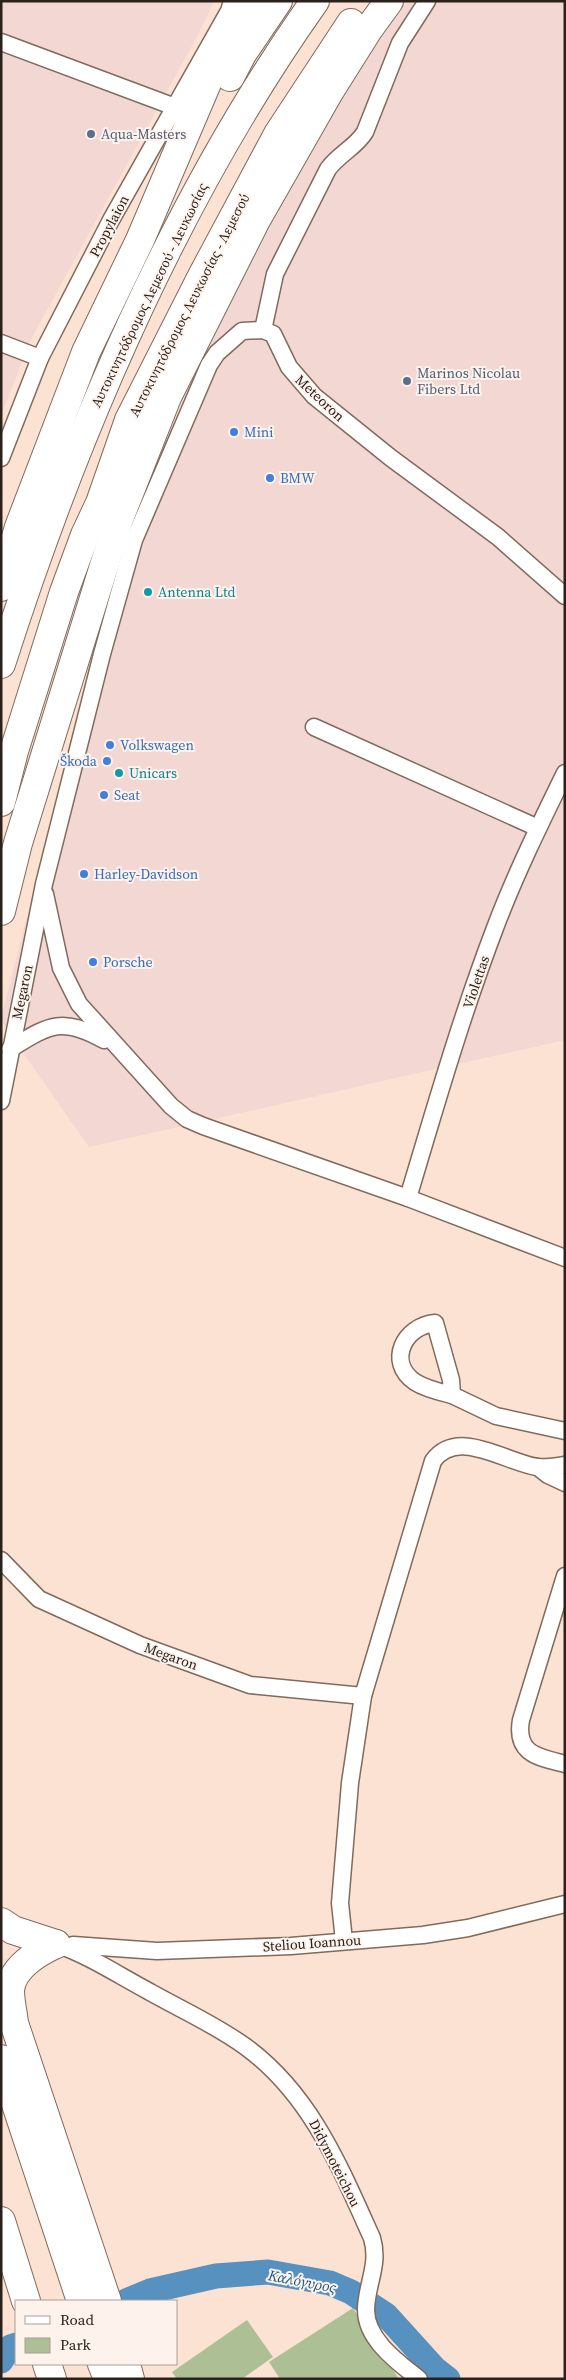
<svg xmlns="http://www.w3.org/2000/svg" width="566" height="2380" viewBox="0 0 566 2380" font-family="'Source Serif 4',serif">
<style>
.industrial{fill:#f2d7d3}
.green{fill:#adbf95}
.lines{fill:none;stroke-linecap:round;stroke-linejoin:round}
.river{stroke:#5691bf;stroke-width:25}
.street-casing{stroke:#806a5c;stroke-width:19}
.highway-casing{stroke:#806a5c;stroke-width:30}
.street{stroke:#fff;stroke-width:16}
.highway{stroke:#fff;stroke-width:28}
.service-dot{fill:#5c6f8a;stroke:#fdf3ec;stroke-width:2}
.shop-dot{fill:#3f7fe0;stroke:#fdf3ec;stroke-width:2}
.culture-dot{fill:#0f9aa8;stroke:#fdf3ec;stroke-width:2}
.labels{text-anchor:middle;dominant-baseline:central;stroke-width:4;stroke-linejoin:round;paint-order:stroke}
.service-label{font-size:14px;fill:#4e5e75;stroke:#fdf3ec;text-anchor:start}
.street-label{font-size:14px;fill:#2a211b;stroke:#fdf3ec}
.shop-label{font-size:14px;fill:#366cbe;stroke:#fdf3ec;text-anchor:start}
.culture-label{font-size:14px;fill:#0d838f;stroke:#fdf3ec;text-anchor:start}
.water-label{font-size:15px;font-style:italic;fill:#145886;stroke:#fdf3ec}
</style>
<rect width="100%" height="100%" fill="#fce2d2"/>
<!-- industrial -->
<g class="industrial">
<polygon points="1,1 214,1 199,33 31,339 1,416"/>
<polygon points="404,1 565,1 565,1040 89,1147 1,1021 1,1018 122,546 271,208 396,9"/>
</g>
<!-- green -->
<g class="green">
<polygon points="353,2308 399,2379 280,2379 269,2362"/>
<polygon points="247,2320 273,2357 242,2379 177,2379 172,2372"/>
</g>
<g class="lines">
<!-- river -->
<g class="river">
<polyline points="126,2301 150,2291 216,2276 268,2272 330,2283 351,2292 386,2315 434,2368 448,2379"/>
<polyline points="1,2361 10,2347 16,2345"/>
</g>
<!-- street casing -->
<g class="street-casing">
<g id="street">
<polyline points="1,42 175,107"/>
<path d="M263 330 275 274 328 169C339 154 356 147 365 132L400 43 427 1"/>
<polyline points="1,343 40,358"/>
<polyline points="1,458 40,358 111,220 229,11 232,1"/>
<polyline points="314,727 538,828"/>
<polyline points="45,894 61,968 79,1004 171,1106 187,1119 203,1126 408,1198 565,1258"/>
<path d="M10 1049C49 1025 61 1016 104 1040"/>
<polyline points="1,1101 44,884 102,654 134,540 209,365 217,353 242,331 263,330 273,334 289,367 314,396 391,458 498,537 565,596"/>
<path d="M408 1198C435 1108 461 1017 495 928 515 875 540 824 565 773"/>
<path d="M435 1323 451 1380 452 1395C440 1392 426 1389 415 1382 386 1362 404 1326 435 1323Z"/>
<polyline points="452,1395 496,1416 565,1431"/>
<polyline points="538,1467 548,1475 565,1483"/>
<polyline points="1,1560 39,1599 140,1645 250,1685 363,1696"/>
<path d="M565 1576 521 1720C515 1754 538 1757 565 1764"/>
<path d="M344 1941 340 1903 350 1783 363 1696 433 1461C457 1427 505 1462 537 1467 546 1468 557 1466 565 1465"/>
<path d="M56 1944C90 1956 118 1975 150 1992 182 2010 216 2025 246 2047 311 2095 340 2167 372 2238 380 2265 366 2285 366 2310 366 2340 399 2363 419 2379"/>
<polyline points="73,1945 157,1951 291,1946 423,1935 468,1928 565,1904"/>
</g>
</g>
<!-- highway casing -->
<g class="highway-casing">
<g id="highway">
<polyline points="230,77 242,54 278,1"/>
<polyline points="1,587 19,527 86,352 140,240 210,76 251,1"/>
<path d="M1 664C74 436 176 197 315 1"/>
<polyline points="1,802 14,751 64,592 85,535 100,503 129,420 202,276 278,134 351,23"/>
<polyline points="1,911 18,843 117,524 167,397 256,220 329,92 368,30 389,1"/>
<polyline points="1,1922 13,1930 56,1944"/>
<path d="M56 1944C38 1952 11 1968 10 1991 10 2001 13 2013 14 2023L107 2301"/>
<polyline points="1,2059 81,2301"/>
<polyline points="1,2221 26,2301"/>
<polyline points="47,2364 52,2379"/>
<polyline points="102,2364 108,2379"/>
<polyline points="126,2364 130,2379"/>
</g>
</g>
<!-- street -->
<use href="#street" class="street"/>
<!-- highway -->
<use href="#highway" class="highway"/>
</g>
<!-- markers -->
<g class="service-dot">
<circle cx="91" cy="134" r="5"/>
<circle cx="407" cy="381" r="5"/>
</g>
<g class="shop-dot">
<circle cx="234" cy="432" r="5"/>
<circle cx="270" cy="478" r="5"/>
<circle cx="110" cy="745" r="5"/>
<circle cx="107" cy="761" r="5"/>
<circle cx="104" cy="795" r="5"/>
<circle cx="84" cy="874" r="5"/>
<circle cx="93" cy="962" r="5"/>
</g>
<g class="culture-dot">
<circle cx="148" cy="592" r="5"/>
<circle cx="119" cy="773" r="5"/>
</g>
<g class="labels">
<!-- service labels -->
<g class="service-label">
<text x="101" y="134">Aqua-Masters</text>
<text x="417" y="373">Marinos Nicolau<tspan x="417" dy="16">Fibers Ltd</tspan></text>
</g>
<!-- street labels -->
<g class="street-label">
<text transform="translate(109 226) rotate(-62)">Propylaion</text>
<text transform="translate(149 295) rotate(-64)">Αυτοκινητόδρομος Λεμεσού - Λευκωσίας</text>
<text transform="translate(189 305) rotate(-63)">Αυτοκινητόδρομος Λευκωσίας - Λεμεσού</text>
<text transform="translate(320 398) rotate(43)">Meteoron</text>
<text transform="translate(476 982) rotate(-71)">Violettas</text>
<text transform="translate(22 992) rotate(-78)">Megaron</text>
<text transform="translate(171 1656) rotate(20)">Megaron</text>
<text transform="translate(312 1943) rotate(-4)">Steliou Ioannou</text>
<text transform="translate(335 2163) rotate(63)">Didymoteichou</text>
</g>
<!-- shop labels -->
<g class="shop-label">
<text x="244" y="432">Mini</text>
<text x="280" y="478">BMW</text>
<text x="120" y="745">Volkswagen</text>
<text x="97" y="761" text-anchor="end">Škoda</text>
<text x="114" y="795">Seat</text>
<text x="94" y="874">Harley-Davidson</text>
<text x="103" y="962">Porsche</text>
</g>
<!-- culture labels -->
<g class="culture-label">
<text x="158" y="592">Antenna Ltd</text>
<text x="129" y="773">Unicars</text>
</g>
<!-- water labels -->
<g class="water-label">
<text transform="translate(302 2281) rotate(11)">Καλόγυρος</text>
</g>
</g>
<!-- border -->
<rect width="566" height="2380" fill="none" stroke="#2a211b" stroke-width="5"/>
<!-- legend -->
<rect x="15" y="2300" width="162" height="65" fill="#fdf3ec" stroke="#a99f98"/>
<rect x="25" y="2316" width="25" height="8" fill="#ffffff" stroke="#a99f98"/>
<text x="60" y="2325" font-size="15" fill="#2a211b">Road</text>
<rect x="25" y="2338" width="25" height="15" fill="#adbf95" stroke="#a99f98"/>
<text x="60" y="2350" font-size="15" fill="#2a211b">Park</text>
</svg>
